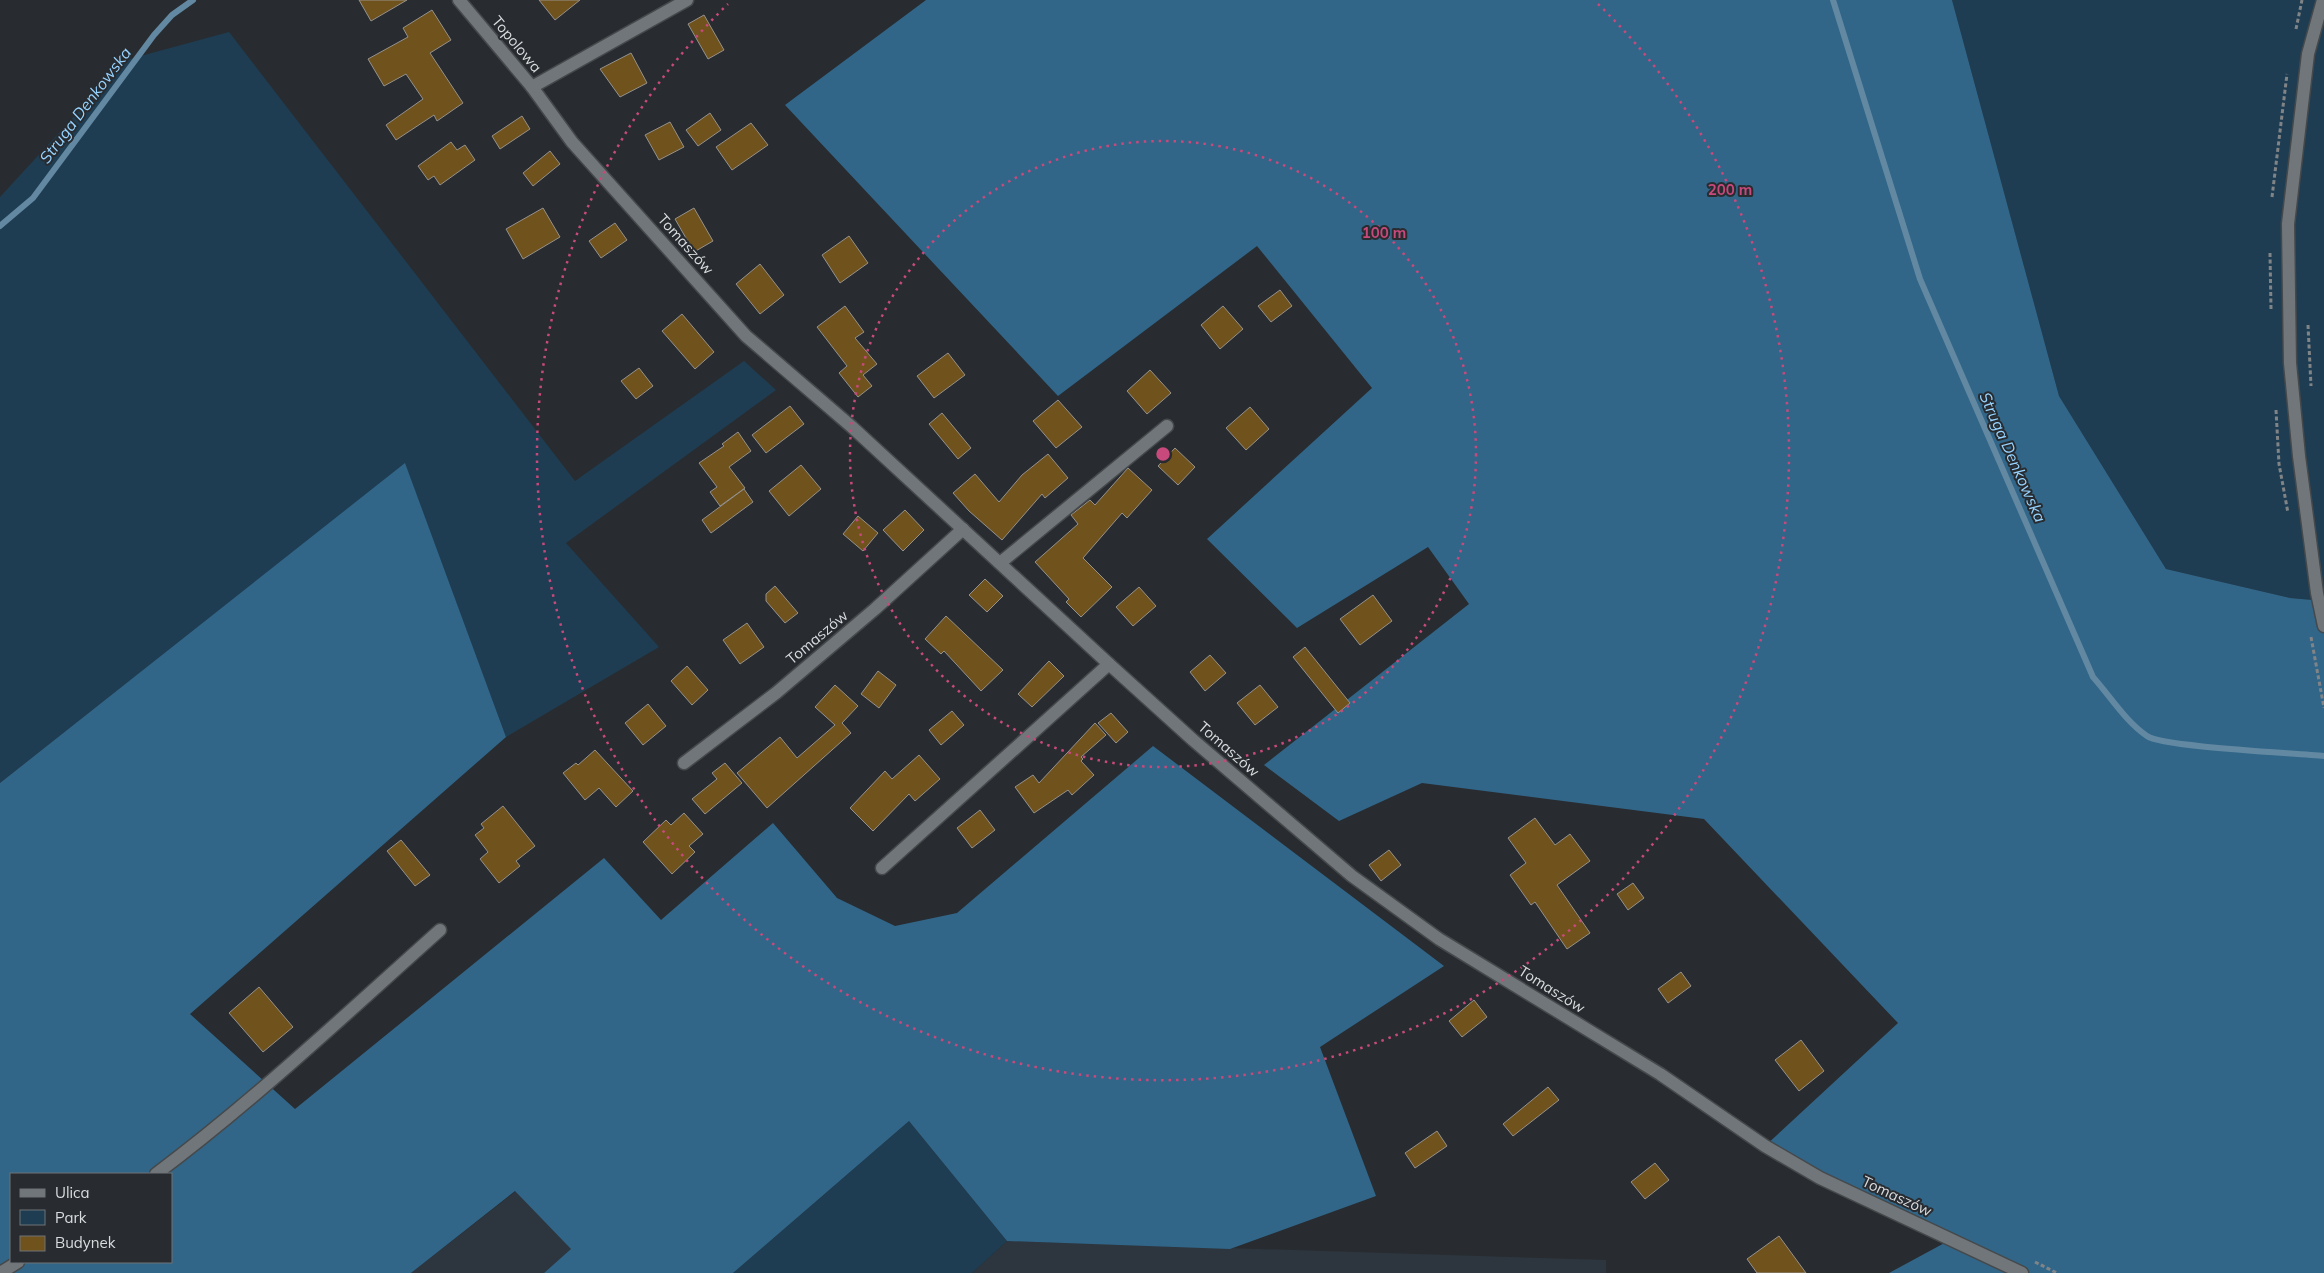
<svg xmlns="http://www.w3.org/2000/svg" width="2324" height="1273" viewBox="0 0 2324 1273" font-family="Mulish,sans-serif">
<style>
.built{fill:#2d363e}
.green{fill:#1f3d52}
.forest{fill:#316689;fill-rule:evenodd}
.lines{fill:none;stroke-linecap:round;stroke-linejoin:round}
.stream{stroke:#6389a2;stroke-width:6}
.building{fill:#70521d;stroke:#95918c}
.street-casing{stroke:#45494b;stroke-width:15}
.path{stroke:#818487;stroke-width:3;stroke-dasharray:4 2.5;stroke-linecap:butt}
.street{stroke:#71767a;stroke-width:12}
.ring{fill:none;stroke:#c8497c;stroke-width:2.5;stroke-dasharray:2.5 5}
.labels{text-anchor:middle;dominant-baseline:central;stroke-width:4;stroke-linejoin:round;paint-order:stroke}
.street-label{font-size:15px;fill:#d9dcde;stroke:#282c30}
.water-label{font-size:16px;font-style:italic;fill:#96d3ff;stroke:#282c30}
.centre{fill:#c8497c;stroke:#282c30;stroke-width:2.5}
.ring-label{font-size:15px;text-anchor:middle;font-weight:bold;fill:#c8497c;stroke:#282c30;stroke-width:4;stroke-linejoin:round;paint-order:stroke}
</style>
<rect width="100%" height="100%" fill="#282c30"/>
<!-- built -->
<g class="built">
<polygon points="516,1191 572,1249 544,1273 411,1273"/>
<polygon points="1007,1241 1606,1260 1606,1273 972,1273"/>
</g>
<!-- green -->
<g class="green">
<polygon points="1952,0 2324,0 2324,601 2290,598 2166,569 2059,396"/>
<polygon points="229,32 575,481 744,361 776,390 566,543 659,647 506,737 405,464 0,783 0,197 126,60"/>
<polygon points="909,1121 1007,1241 972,1273 733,1273"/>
</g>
<!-- forest -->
<g class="forest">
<polygon points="926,0 1952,0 2059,396 2166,569 2290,598 2324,601 2324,1273 1889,1273 1950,1240 1765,1146 1898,1023 1704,819 1422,783 1339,821 1264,765 1469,604 1428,547 1297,628 1207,539 1372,388 1257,246 1058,396 785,105"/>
<path d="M405 463 506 737 190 1014 295 1109 604 858 661 920 773 823 837 898 895 926 957 913 1153 746 1444 966 1320 1047 1376 1196 1230 1249 1007 1241 909 1121 733 1273H544L571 1249 515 1191 411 1273H0V783ZM11 1174H171V1262H11Z"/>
</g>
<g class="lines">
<!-- stream -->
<g class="stream">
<path d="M1833 0 1920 279 2093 677C2110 696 2126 722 2147 736 2162 747 2296 753 2324 756"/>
<polyline points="0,226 33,198 154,35 172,15 193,0"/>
</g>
</g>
<!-- building -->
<g class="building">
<polygon points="359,0 407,0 371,21"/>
<polygon points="539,0 580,0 555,20"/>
<polygon points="432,10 451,40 430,53 463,103 437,121 434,115 396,140 386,125 423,99 406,74 384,86 368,59 408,37 403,28"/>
<polygon points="704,15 724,50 708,59 688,24"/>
<polygon points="631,53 647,83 620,97 600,69"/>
<polygon points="710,113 721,130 698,146 686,130"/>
<polygon points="522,116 530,129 500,149 492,136"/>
<polygon points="670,122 684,147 659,160 645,135"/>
<polygon points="751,123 768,145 732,170 716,147"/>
<polygon points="451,142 457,150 465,145 475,160 440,185 434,176 428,180 418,166"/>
<polygon points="550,151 560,164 533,186 523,173"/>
<polygon points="543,208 560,237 523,259 506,229"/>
<polygon points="694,208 713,241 694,252 675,219"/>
<polygon points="615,223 627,240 601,258 589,241"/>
<polygon points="849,236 868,263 840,283 822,255"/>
<polygon points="760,264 784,295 760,314 736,284"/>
<polygon points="1280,290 1292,306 1271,322 1258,306"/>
<polygon points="845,306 864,332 855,338 877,364 863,375 872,386 858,397 839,373 847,366 817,327"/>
<polygon points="1223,306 1243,329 1220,349 1201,325"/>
<polygon points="682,314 714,352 695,369 662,331"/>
<polygon points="948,353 965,375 934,398 917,376"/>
<polygon points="639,368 653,386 636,399 621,381"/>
<polygon points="1150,370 1171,393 1147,414 1127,391"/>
<polygon points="1058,400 1082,427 1056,448 1033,421"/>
<polygon points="790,406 804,424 766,453 752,435"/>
<polygon points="1250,407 1269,429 1246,450 1226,428"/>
<polygon points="942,413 971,448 958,459 929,424"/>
<polygon points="738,432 751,451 729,467 745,488 720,506 710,492 717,487 699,463 724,446 722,444"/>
<polygon points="1175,448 1195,467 1178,485 1158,466"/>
<polygon points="1048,454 1068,478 1045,498 1042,494 1002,540 969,511 953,493 975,474 999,502 1022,475"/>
<polygon points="801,465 821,489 789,516 769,491"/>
<polygon points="1128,468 1152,490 1127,518 1122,513 1083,558 1112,587 1081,617 1066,602 1069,599 1035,562 1078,524 1071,515 1090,500 1095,505"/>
<polygon points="744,489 753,502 711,533 702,520"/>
<polygon points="905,510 924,530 903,551 883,530"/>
<polygon points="858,516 878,533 863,551 843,534"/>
<polygon points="985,579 1003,596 987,612 969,595"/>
<polygon points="775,586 798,613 785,623 766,601 766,594"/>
<polygon points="1139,587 1156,606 1133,626 1116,607"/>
<polygon points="1373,595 1392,621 1360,645 1340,619"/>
<polygon points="946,616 1003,670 981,691 944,651 941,654 925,639"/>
<polygon points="747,623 764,647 740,664 723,640"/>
<polygon points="1305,647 1350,703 1338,713 1293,657"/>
<polygon points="1210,655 1226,673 1205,691 1190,672"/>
<polygon points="1049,661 1064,676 1032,707 1018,694"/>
<polygon points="687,666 708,690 692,705 671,681"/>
<polygon points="878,671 896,685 879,708 861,694"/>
<polygon points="835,685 858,706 842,723 851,733 767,808 737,773 780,737 797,758 835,725 815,707"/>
<polygon points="1260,685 1278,707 1255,725 1237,703"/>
<polygon points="648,704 666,726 643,745 625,723"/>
<polygon points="952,711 964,725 941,745 929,730"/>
<polygon points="1111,713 1128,732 1116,743 1098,723"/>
<polygon points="1095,723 1106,735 1081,757 1083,759 1081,761 1094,775 1072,795 1068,790 1034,813 1015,787 1033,775 1039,783"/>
<polygon points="595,750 633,791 616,807 599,788 585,800 563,773 576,763 578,765"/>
<polygon points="919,755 940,779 915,801 909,794 873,831 850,808 885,771 892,779"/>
<polygon points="725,763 742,783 705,814 692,799 717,779 712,773"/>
<polygon points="503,806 535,846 516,861 520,866 499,883 480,859 488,852 475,835 484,828 481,824"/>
<polygon points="980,810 995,830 972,848 957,828"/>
<polygon points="684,813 703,834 689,846 695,852 672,874 643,842 666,820 671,825"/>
<polygon points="1535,818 1555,845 1570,834 1590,861 1557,885 1590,933 1567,949 1535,902 1531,905 1510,875 1526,863 1508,838"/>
<polygon points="401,840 430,875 415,886 387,851"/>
<polygon points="1389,850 1401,865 1381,881 1369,865"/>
<polygon points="1633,883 1644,898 1628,910 1617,894"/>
<polygon points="1681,972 1691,986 1668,1003 1658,989"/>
<polygon points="259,987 293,1027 263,1052 229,1013"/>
<polygon points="1474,1000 1487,1017 1462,1037 1449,1021"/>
<polygon points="1801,1040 1824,1071 1799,1091 1775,1060"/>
<polygon points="1548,1087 1559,1100 1513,1136 1503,1124"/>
<polygon points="1437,1131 1447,1146 1415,1168 1405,1153"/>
<polygon points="1655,1163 1669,1180 1645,1199 1631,1182"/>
<polygon points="1779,1236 1806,1273 1757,1273 1747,1259"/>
</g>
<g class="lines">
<!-- street casing -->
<g class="street-casing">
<g id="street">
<polyline points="459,0 532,87 572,142 746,336 852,427 1109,664"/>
<polyline points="2323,0 2308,54 2288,224 2290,363 2299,456 2317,593 2324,626"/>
<polyline points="532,87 687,0"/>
<polyline points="1000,563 1167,426"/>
<polyline points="684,763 776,693 875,609 963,529"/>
<polyline points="882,868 1109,664 1193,740 1352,876 1439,939 1660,1074 1765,1146 1820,1178 2022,1273"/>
<path d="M156 1174C256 1099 347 1013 440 930"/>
<polyline points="0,1273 18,1262"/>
</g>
</g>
<!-- path -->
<g class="path">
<polyline points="2296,29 2302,0"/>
<polyline points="2272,197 2287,74"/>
<polyline points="2270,253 2271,309"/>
<polyline points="2308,325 2311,386"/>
<polyline points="2276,410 2279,464 2288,513"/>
<polyline points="2311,637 2324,708"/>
<polyline points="2035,1262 2057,1273"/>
</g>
<!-- street -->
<use href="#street" class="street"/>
</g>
<!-- distance rings -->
<g class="ring">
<circle cx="1163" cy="454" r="313"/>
<path d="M1598 4A626 626 0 1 1 728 4"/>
</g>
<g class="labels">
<!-- street labels -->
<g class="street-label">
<text transform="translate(517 44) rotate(50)">Topolowa</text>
<text transform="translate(686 244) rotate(48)">Tomaszów</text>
<text transform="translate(817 637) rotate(-40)">Tomaszów</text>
<text transform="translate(1229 749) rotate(41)">Tomaszów</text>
<text transform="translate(1552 989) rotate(32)">Tomaszów</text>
<text transform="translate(1897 1196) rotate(25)">Tomaszów</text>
</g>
<!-- water labels -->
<g class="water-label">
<text transform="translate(85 105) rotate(-53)">Struga Denkowska</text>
<text transform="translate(2013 457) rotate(66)">Struga Denkowska</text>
</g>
</g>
<circle cx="1163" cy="454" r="8" class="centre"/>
<g class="ring-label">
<text x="1730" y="195">200 m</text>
<text x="1384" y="238">100 m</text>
</g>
<!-- legend -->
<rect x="10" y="1173" width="162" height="90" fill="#282c30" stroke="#6f7276"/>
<rect x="20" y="1189" width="25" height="8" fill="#71767a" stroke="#6f7276"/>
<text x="55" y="1198" font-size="15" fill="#d9dcde">Ulica</text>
<rect x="20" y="1210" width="25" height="15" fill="#1f3d52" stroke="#6f7276"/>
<text x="55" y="1223" font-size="15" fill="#d9dcde">Park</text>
<rect x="20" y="1236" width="25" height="15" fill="#70521d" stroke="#6f7276"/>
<text x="55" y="1248" font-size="15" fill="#d9dcde">Budynek</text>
</svg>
